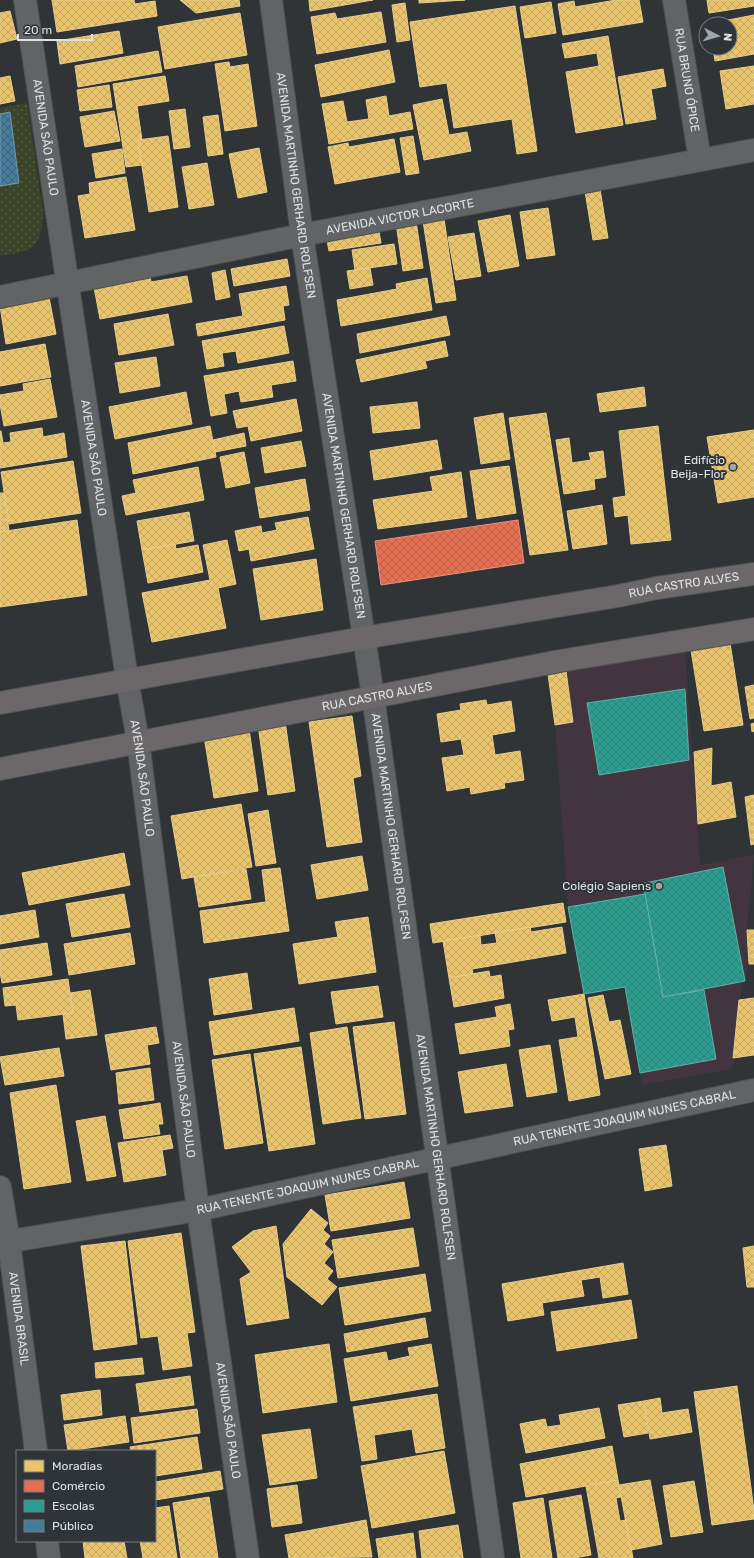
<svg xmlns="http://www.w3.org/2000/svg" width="754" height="1558" viewBox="0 0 754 1558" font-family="Rubik,sans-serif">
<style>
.education{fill:#43353f}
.park{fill:url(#park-dots)}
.homes{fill:url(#homes-cross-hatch);stroke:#e6cd8f}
.shops{fill:url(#shops-cross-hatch);stroke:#e5927d}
.schools{fill:url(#schools-cross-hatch);stroke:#60b2a9}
.public{fill:url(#public-cross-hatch);stroke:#739ab3}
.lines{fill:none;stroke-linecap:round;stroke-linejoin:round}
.minor-casing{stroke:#4d5052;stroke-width:24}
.major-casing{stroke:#4d5052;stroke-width:24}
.minor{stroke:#616365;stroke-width:22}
.major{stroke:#6c6869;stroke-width:22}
.poi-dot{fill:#a2a5a8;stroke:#2f3438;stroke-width:1.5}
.labels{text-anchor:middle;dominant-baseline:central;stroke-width:4;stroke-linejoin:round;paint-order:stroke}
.street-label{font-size:12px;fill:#dfe2e5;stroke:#2f3438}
.poi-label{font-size:12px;fill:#dfe2e5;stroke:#2f3438;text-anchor:end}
</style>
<defs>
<pattern id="park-dots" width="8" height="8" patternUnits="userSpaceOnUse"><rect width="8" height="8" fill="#3b4429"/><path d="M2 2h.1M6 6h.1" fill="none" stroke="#575f48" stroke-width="1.8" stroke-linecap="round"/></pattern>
<pattern id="homes-cross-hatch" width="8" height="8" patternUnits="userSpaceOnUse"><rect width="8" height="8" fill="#e9c46a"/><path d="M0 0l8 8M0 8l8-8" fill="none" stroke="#c0a461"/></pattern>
<pattern id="shops-cross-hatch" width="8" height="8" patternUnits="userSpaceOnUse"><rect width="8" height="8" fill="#e76f51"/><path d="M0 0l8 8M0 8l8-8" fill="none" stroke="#b6624d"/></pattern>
<pattern id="schools-cross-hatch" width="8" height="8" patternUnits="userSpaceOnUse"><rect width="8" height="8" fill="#2a9d8f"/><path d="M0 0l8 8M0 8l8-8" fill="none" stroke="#328279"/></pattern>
<pattern id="public-cross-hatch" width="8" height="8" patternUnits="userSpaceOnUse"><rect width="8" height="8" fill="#457b9d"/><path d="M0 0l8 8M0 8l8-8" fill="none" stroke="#446275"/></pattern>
</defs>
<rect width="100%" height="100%" fill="#313436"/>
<!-- education -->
<polygon class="education" points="685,650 700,865 754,855 747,930 749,964 739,1000 732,1069 642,1085 625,987 584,994 568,907 555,725 548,674"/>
<!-- park -->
<path class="park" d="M27 103 43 213C41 248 34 251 0 256V108Z"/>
<!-- homes -->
<g class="homes">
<polygon points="52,0 134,0 135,4 155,1 157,16 57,32"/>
<polygon points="180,0 239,0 240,6 196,13"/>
<polygon points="309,0 373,0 310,11"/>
<polygon points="419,0 465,0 419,3"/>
<polygon points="616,0 639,0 643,22 563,35 558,4 574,1 575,7"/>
<polygon points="707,0 754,0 754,6 709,13"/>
<polygon points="551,2 556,33 525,38 520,7"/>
<polygon points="405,3 410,40 397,42 392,5"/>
<polygon points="515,6 537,151 517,154 512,119 454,128 447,83 420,87 410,22"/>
<polygon points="10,11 17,39 0,43 0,13"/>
<polygon points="381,12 386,42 317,54 311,17 335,13 337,19"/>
<polygon points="240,13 247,55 165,69 158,27"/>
<polygon points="754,15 754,54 715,61 713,48 730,48 730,24 718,24 718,22"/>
<polygon points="119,31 123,53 60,64 57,41"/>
<polygon points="608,36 623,125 576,133 566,72 599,66 597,53 565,58 562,44"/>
<polygon points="389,50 395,82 321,97 315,65"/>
<polygon points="158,51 162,72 78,87 75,66"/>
<polygon points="229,62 230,67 248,64 257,126 225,131 215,64"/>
<polygon points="754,66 754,104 726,109 720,71"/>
<polygon points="663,69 666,86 651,89 656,119 626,124 618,77"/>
<polygon points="10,76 15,101 0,104 0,78"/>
<polygon points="165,76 169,101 137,106 142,140 138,140 142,165 126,167 113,84"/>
<polygon points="109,85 112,107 80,111 77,90"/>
<polygon points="386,96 389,116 410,112 413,129 329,144 322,104 343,101 347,122 369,119 366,100"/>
<polygon points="442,99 449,135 467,132 471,151 424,160 413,105"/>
<polygon points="185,109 190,147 174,149 169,111"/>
<polygon points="114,111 120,141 85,147 80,117"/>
<polygon points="218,115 223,154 208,156 203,117"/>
<polygon points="168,136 178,207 149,212 138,140"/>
<polygon points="413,136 419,173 406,175 400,138"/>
<polygon points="394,139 400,172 335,184 328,147 348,143 349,147"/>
<polygon points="259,148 267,192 238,198 229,154"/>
<polygon points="122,149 125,173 96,178 92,154"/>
<polygon points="207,163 214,205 189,209 182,167"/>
<polygon points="126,177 135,230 85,238 78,196 90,194 89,183"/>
<polygon points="599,183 608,238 593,240 584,185"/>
<polygon points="548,208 555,255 527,259 520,212"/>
<polygon points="443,212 456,300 436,303 422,215"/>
<polygon points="510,215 519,266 488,272 478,221"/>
<polygon points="416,221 423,268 403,271 396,223"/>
<polygon points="378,226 381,243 329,251 326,235"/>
<polygon points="474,233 481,276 456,280 448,237"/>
<polygon points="394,244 397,264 355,270 352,250"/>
<polygon points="287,259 290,276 234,286 231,269"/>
<polygon points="370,268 373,285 350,289 347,271"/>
<polygon points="225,270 230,297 216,300 212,273"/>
<polygon points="150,276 151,282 187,276 192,302 100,319 93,282"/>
<polygon points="427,278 432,310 341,326 337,300 397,289 396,284"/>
<polygon points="286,286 289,305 283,306 285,320 198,336 196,324 243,316 239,294"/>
<polygon points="49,297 56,334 6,344 0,306"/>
<polygon points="168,314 174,345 119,355 114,324"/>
<polygon points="446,316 450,335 360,353 357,334"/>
<polygon points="284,326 289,353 238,363 236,351 222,353 224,366 207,369 202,341"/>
<polygon points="445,341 448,356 425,361 427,368 361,382 356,360"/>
<polygon points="45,344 51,377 0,386 0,352"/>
<polygon points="156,357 160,386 120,393 115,363"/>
<polygon points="293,361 296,381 271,385 273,397 241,402 239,391 224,394 227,413 211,416 204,376"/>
<polygon points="50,379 57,417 4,426 0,404 0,395 24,391 23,384"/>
<polygon points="644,387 646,406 600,412 597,394"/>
<polygon points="186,392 192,424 115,439 109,407"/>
<polygon points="296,399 302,431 251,441 248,426 237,428 233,411"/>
<polygon points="417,402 420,428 373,433 370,407"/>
<polygon points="503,413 510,459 481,464 474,418"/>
<polygon points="546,413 568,550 530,555 509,418"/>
<polygon points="210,426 216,457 133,474 128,443"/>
<polygon points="658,426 671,540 631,544 628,515 615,517 613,498 626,496 619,431"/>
<polygon points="42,428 43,437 64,433 67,457 0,468 0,431 1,431 3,443 11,442 10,433"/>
<polygon points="754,430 754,497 718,503 707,437"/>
<polygon points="244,433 246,446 215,452 213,440"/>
<polygon points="569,438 572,463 591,460 589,453 603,451 606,477 594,479 595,489 564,494 556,440"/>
<polygon points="437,440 442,469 374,480 370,451"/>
<polygon points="301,441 306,466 265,473 261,448"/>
<polygon points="244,452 250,483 226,488 220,457"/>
<polygon points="73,461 81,513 9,524 1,472"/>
<polygon points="509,466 516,513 477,519 470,471"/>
<polygon points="198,467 204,500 126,515 122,496 136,493 133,480"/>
<polygon points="461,472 467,517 378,529 373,500 433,491 430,477"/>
<polygon points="305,479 310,510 260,518 255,488"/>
<polygon points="0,493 4,493 9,531 0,532"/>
<polygon points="602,505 607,544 573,549 567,511"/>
<polygon points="189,512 194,541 142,550 137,521"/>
<polygon points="308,517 314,549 251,561 249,549 239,551 235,531 261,526 262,533 277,530 275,523"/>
<polygon points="77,520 87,595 0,607 0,532"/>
<polygon points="227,540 236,584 218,588 226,628 152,642 142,593 210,580 203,545"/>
<polygon points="175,544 176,549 198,545 203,572 148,583 142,550"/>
<polygon points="316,559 323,610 261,620 253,569"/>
<polygon points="730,643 743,725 704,731 691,650"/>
<polygon points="566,671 573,722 555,725 548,674"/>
<polygon points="754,685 754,718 750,719 745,687"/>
<polygon points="486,700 487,705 511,701 515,731 492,735 495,755 520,751 524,780 504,783 505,788 471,794 470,787 447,791 442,758 464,755 461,739 441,742 437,714 461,710 460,704"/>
<polygon points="284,714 295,791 268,795 257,718"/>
<polygon points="352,716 361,776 353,778 362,842 327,847 309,722"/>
<polygon points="754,723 754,731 752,732 751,724"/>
<polygon points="249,729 258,791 214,798 204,736"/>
<polygon points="712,748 711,786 731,782 736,817 698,824 694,752"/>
<polygon points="754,795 754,844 751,845 745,797"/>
<polygon points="241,804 252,867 182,879 171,816"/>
<polygon points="268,810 276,863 256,866 248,814"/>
<polygon points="124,853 130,885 29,905 22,873"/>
<polygon points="362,856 368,890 317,899 311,865"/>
<polygon points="280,868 289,931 204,943 200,911 266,902 262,870"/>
<polygon points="246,869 251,899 199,907 194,877"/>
<polygon points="124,894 130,927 72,937 66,904"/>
<polygon points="563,903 566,922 433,943 430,924"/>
<polygon points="35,910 39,937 0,944 0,916"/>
<polygon points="368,917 376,972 299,984 293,944 338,937 335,922"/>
<polygon points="530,927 531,932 562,927 566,953 472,969 473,974 449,978 443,941 480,935 481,945 497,943 495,933"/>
<polygon points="747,930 754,930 754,964 749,964"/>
<polygon points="130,933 135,964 69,975 64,944"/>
<polygon points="47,943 52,975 2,983 0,972 0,950"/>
<polygon points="489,971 490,977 501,975 504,998 454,1007 449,978"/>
<polygon points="247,973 252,1009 214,1015 209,979"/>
<polygon points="68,979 73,1013 18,1020 16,1005 5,1006 3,988"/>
<polygon points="378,986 383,1017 336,1024 331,992"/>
<polygon points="90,990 97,1035 66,1039 63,1014 73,1013 70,993"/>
<polygon points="584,994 600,1095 569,1101 559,1040 578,1037 575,1017 552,1021 548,1000"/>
<polygon points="603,995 609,1022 620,1020 631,1074 605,1079 588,998"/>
<polygon points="754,998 754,1055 733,1058 739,1000"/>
<polygon points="510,1004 514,1029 508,1030 510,1046 460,1054 455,1024 497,1017 495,1007"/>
<polygon points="294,1008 299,1041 214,1055 209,1022"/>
<polygon points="394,1022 406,1114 365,1119 353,1027"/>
<polygon points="156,1027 159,1043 147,1045 150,1064 111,1070 105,1035"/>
<polygon points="347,1027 361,1118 323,1124 310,1033"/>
<polygon points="550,1045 557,1092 527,1097 519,1050"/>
<polygon points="301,1047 315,1144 269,1151 254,1054"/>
<polygon points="59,1048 64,1076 5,1085 0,1057"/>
<polygon points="250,1054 263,1143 225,1149 212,1060"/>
<polygon points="506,1064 513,1106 465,1113 458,1072"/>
<polygon points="150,1068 154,1100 119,1104 116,1073"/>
<polygon points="56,1085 71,1182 24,1189 10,1093"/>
<polygon points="160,1103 163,1124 158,1124 160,1134 124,1139 119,1110"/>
<polygon points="105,1116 116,1176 87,1181 76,1121"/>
<polygon points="170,1135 173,1148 162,1150 166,1175 124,1182 118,1143"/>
<polygon points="666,1145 672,1186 645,1191 639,1149"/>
<polygon points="404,1182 410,1218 331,1231 325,1195"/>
<polygon points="311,1209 328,1223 323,1230 330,1236 324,1244 333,1252 324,1263 333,1271 327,1279 337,1287 322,1305 287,1277 283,1244"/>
<polygon points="276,1226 289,1318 247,1325 240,1279 251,1272 232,1247 253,1231"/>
<polygon points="413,1228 419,1266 338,1278 332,1240"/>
<polygon points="181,1233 195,1332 187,1333 192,1366 163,1370 158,1336 141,1338 128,1241"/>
<polygon points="125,1241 137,1344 94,1350 81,1246"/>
<polygon points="754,1246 754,1287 747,1287 743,1248"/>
<polygon points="623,1263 628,1294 603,1298 600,1277 581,1280 584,1296 542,1303 544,1315 508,1321 502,1284"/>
<polygon points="425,1274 431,1311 345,1325 339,1288"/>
<polygon points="631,1300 637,1338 557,1351 551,1312"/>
<polygon points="425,1318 428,1337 347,1352 344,1334"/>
<polygon points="329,1344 337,1402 263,1413 255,1355"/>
<polygon points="431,1344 438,1386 351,1401 344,1359 386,1352 388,1361 410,1356 408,1348"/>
<polygon points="142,1358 144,1374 96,1378 95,1363"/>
<polygon points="190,1376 194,1405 140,1412 136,1384"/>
<polygon points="737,1386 754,1510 754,1519 712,1525 694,1392"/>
<polygon points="100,1390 102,1415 64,1420 61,1395"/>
<polygon points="437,1394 445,1448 416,1453 412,1429 374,1435 377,1459 362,1461 353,1407"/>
<polygon points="660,1398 662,1413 688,1409 692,1432 650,1439 644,1401"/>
<polygon points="644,1401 648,1433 624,1437 618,1405"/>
<polygon points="599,1408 605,1438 526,1453 520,1424 545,1419 547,1427 561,1425 559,1415"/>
<polygon points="197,1409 200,1433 134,1443 131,1418"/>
<polygon points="125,1416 129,1442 68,1451 64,1425"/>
<polygon points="310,1429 317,1478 270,1485 262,1435"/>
<polygon points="197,1437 202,1469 155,1476 155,1451 131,1451 130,1447"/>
<polygon points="612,1446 618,1480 526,1497 520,1464"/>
<polygon points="444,1451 455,1513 372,1528 361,1466"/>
<polygon points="220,1471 223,1489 155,1500 155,1482"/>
<polygon points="618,1480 621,1497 616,1498 620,1521 626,1520 633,1558 608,1558 608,1557 599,1558 586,1486"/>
<polygon points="650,1480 662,1544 631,1550 619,1485"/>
<polygon points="694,1481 703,1532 671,1537 663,1486"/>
<polygon points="297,1485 302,1523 272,1527 267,1489"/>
<polygon points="581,1495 591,1555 575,1558 558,1558 549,1501"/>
<polygon points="209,1497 218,1558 181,1558 173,1503"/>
<polygon points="543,1498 552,1558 521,1558 513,1503"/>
<polygon points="169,1506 177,1558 143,1558 140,1541 155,1541 155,1508"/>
<polygon points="366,1520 372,1557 289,1558 285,1535"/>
<polygon points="458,1525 463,1558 422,1558 419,1531"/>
<polygon points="413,1533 416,1558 379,1558 376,1539"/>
<polygon points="83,1541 124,1541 127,1558 85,1558"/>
</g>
<!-- shops -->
<polygon class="shops" points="518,520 524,563 381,585 375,541"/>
<!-- schools -->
<g class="schools">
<polygon points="685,689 689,760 599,775 587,703"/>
<polygon points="723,867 745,981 663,997 645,894 640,884"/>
<polygon points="645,894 663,997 704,990 716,1059 640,1073 625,987 584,994 568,907"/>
</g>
<!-- public -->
<polygon class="public" points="10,112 19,183 0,186 0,114"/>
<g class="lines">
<!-- minor casing -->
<g class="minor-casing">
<g id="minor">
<path id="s1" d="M25 0 127 679 138 741 198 1210 248 1558"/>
<path id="s2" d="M271 0 302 235 373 696 493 1558"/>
<path id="s3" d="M674 0 700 160"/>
<path id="s4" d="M0 297 302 235 754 150"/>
<path id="s5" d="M0 1187 9 1242 36 1451"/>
<path id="s6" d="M0 1243 198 1210 754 1090"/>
<polyline points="47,1541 49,1558"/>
</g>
</g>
<!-- major casing -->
<g class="major-casing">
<g id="major">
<path id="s7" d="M0 703 363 638 618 596 657 588 754 574"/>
<path id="s8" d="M0 769 560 661 754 629"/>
</g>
</g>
<!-- minor -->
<use href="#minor" class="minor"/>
<!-- major -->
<use href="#major" class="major"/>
</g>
<!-- markers -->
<g class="poi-dot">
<circle cx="733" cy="467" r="4"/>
<circle cx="659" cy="886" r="4"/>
</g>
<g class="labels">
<!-- street labels -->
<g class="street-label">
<text stroke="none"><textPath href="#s3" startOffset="81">RUA BRUNO ÓPICE</textPath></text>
<text stroke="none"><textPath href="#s1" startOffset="139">AVENIDA SÃO PAULO</textPath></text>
<text stroke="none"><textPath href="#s2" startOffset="187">AVENIDA MARTINHO GERHARD ROLFSEN</textPath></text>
<text stroke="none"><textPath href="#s4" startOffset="408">AVENIDA VICTOR LACORTE</textPath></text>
<text stroke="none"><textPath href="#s1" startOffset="463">AVENIDA SÃO PAULO</textPath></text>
<text stroke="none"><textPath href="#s2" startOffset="511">AVENIDA MARTINHO GERHARD ROLFSEN</textPath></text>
<text stroke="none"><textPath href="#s7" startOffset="694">RUA CASTRO ALVES</textPath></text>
<text stroke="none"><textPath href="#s8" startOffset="384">RUA CASTRO ALVES</textPath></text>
<text stroke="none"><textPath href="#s1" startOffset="787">AVENIDA SÃO PAULO</textPath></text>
<text stroke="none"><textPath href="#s2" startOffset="835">AVENIDA MARTINHO GERHARD ROLFSEN</textPath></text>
<text stroke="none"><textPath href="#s1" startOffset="1111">AVENIDA SÃO PAULO</textPath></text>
<text stroke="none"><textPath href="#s6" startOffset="637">RUA TENENTE JOAQUIM NUNES CABRAL</textPath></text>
<text stroke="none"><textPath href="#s2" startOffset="1159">AVENIDA MARTINHO GERHARD ROLFSEN</textPath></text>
<text stroke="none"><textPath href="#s6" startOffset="313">RUA TENENTE JOAQUIM NUNES CABRAL</textPath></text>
<text stroke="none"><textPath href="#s5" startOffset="133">AVENIDA BRASIL</textPath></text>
<text stroke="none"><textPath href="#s1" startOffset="1435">AVENIDA SÃO PAULO</textPath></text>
</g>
<!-- poi labels -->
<g class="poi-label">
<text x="725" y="460">Edifício<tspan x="725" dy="14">Beija-Flor</tspan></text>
<text x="651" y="886">Colégio Sapiens</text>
</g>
</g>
<!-- legend -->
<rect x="16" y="1450" width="140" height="92" fill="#2f3438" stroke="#757a7d"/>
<rect x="24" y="1460" width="20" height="12" fill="#e9c46a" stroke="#757a7d"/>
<text x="52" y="1470" font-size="12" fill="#dfe2e5">Moradias</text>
<rect x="24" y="1480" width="20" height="12" fill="#e76f51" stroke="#757a7d"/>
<text x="52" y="1490" font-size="12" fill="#dfe2e5">Comércio</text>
<rect x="24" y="1500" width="20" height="12" fill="#2a9d8f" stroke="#757a7d"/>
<text x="52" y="1510" font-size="12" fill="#dfe2e5">Escolas</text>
<rect x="24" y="1520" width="20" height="12" fill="#457b9d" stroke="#757a7d"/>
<text x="52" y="1530" font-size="12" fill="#dfe2e5">Público</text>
<!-- north arrow -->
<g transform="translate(718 36) rotate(96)"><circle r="19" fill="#2f3438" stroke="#757a7d"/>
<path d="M0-3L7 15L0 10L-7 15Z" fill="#a2a5a8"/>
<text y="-6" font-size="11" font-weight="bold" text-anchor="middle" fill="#dfe2e5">N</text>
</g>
<!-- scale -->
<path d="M18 34v6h74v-6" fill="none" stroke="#dfe2e5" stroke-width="2"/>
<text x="24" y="34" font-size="12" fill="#dfe2e5" stroke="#2f3438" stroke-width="3" paint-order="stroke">20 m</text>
</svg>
